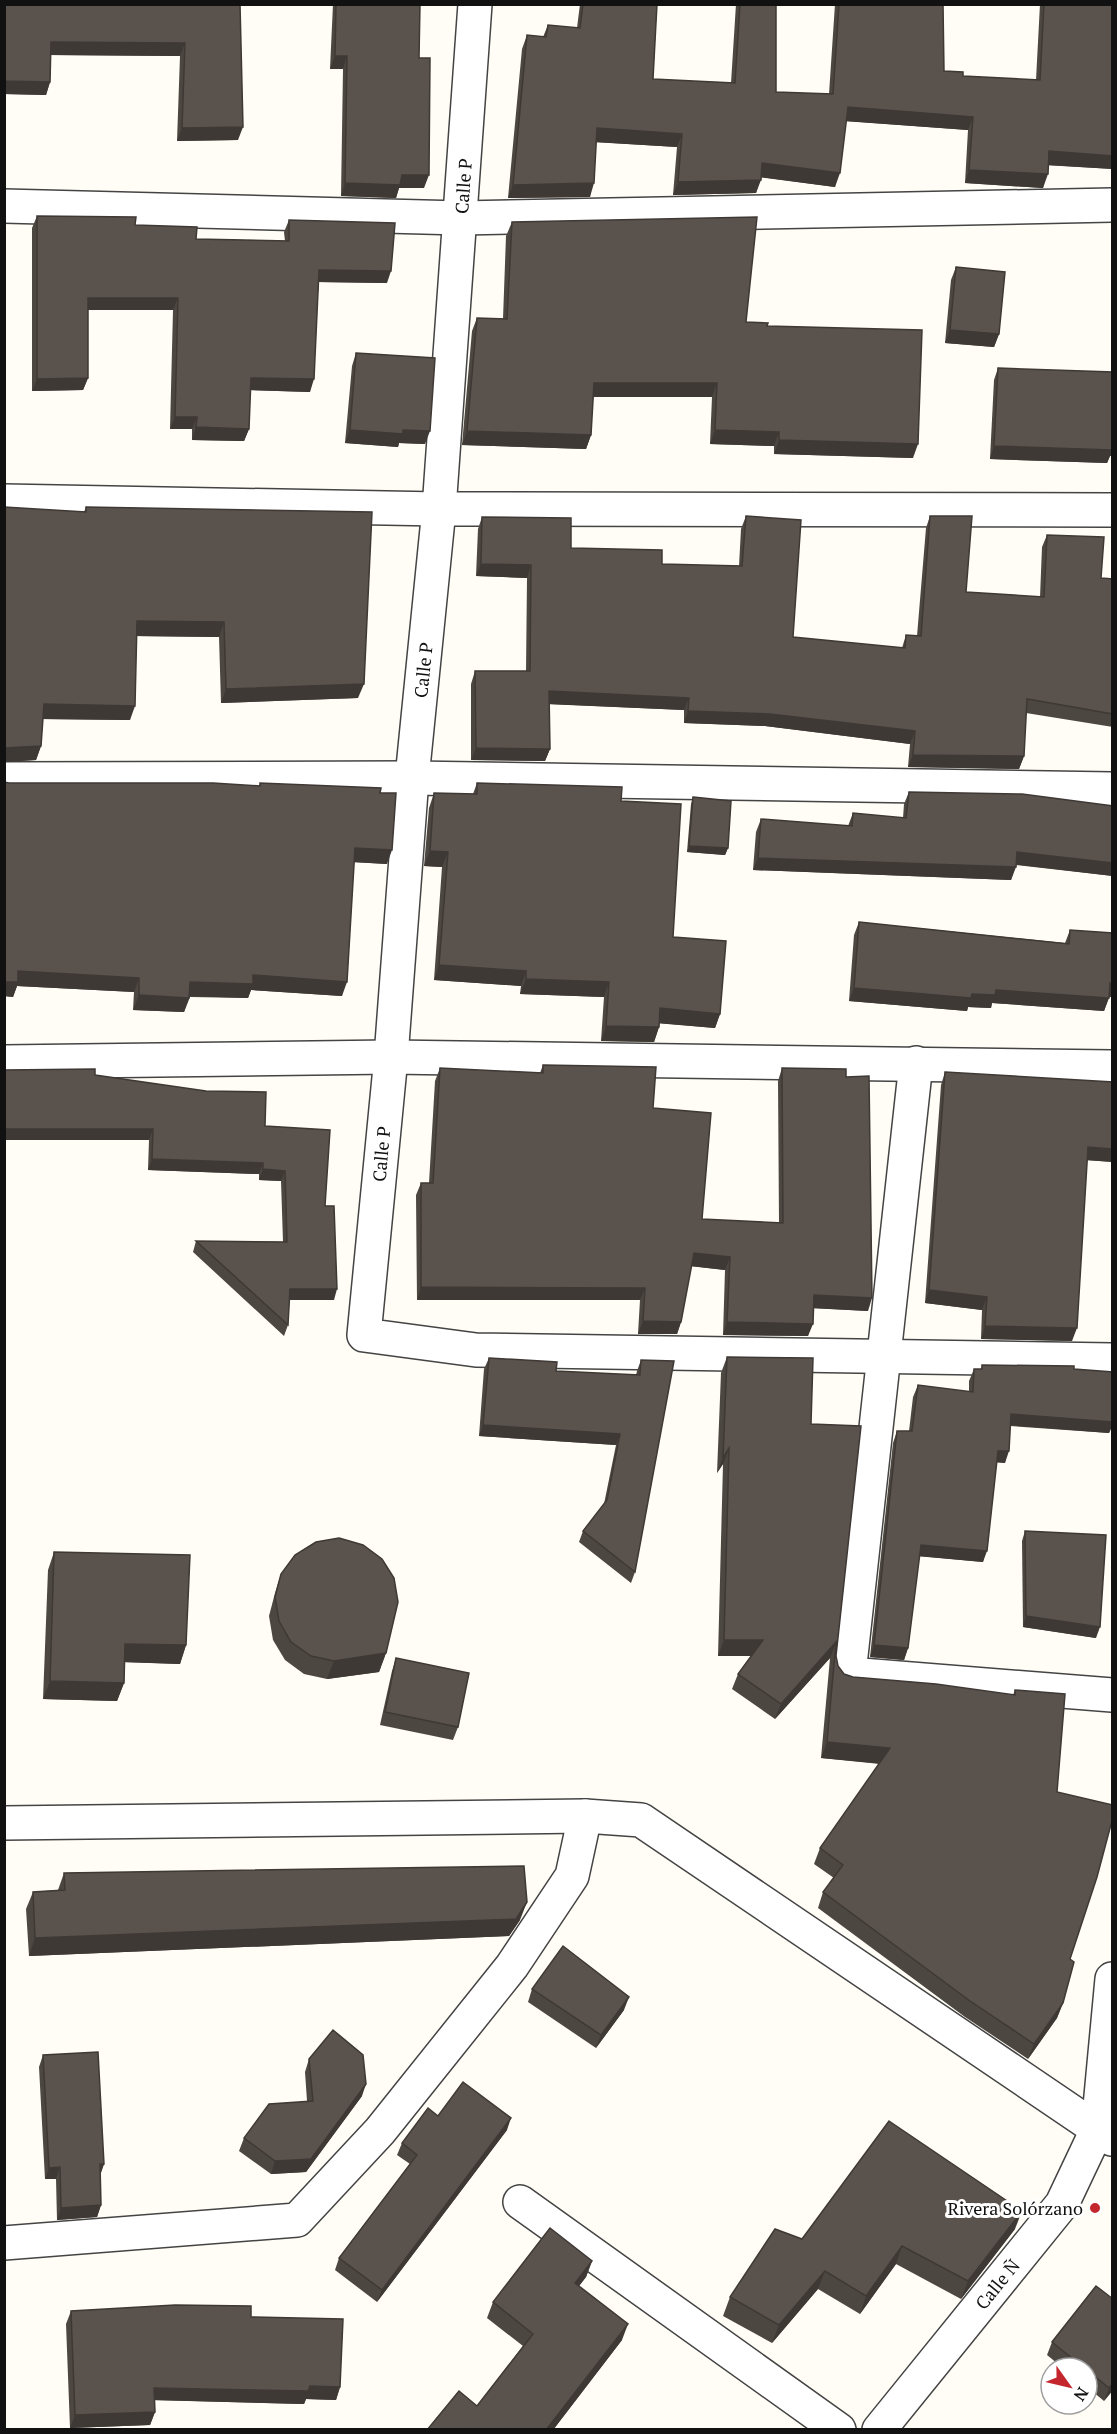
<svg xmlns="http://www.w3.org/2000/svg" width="1117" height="2434" viewBox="0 0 1117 2434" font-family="'PT Serif',serif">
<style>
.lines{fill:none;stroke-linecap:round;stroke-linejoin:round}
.minor-casing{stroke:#444;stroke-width:36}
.tertiary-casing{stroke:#444;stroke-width:36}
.minor{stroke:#fff;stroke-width:33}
.tertiary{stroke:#fff;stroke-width:33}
.wall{fill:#4d4742}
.shaded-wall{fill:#3f3936}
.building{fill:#5a524d;stroke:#3f3936;stroke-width:1.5}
.poi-dot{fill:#c4262e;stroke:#fff;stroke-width:2}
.labels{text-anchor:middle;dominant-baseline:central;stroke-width:6;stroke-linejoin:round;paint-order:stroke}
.street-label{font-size:18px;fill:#111;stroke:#fff}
.poi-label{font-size:18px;fill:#111;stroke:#fff;text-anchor:end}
</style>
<rect width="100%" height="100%" fill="#fffdf5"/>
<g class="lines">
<!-- minor casing -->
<g class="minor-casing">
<g id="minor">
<polyline points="475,4 439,509 412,778 391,1057 364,1335 476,1350 1112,1360"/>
<polyline points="4,206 461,218 1112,205"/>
<polyline points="4,501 439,509 1112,510"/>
<polyline points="4,779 412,778 1112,789"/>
<polyline points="4,1062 391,1057 1112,1067"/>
<polyline points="916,1063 849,1674 1112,1695"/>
<polyline points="4,1823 585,1816 641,1820 1112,2139"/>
<polyline points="520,2202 839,2430"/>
<polyline points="4,2243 297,2220 380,2131 512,1966 572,1876 585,1816"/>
</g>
</g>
<!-- tertiary casing -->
<g class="tertiary-casing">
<polyline id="tertiary" points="879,2430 1062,2204 1098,2128 1112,1979"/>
</g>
<!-- minor -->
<use href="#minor" class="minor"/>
<!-- tertiary -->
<use href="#tertiary" class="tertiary"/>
</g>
<!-- wall -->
<g class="wall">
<polygon points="4,4 240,4 238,140 177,141 180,56 51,55 50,82 46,95 4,94"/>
<polygon points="333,4 420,4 419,58 424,188 399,188 396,198 341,196 343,69 330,69"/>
<polygon points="580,4 657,4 653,79 731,83 736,4 776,4 776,92 829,94 835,4 943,4 944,71 963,76 1036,80 1040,4 1113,4 1113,169 1048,165 1043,188 965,183 968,130 846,121 835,187 761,177 756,193 673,195 677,147 596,142 590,197 508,198 522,49 527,35 543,37 548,25 577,28"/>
<polygon points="37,216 135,225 196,239 285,241 284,232 289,220 387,283 319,282 310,392 250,390 249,429 244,441 192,440 192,429 170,429 173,310 88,310 88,378 83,390 32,391 32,228"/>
<polygon points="512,222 746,322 767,326 913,458 774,454 774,446 710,444 712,397 593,397 591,435 586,449 462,445 472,331 477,318 503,319 506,236"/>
<polygon points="956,267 999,334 994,347 945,343 951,280"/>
<polygon points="356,353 425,444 399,443 398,447 345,443 352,366"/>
<polygon points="998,368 1110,456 1107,463 990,459 994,380"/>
<polygon points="4,507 84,512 86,507 358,698 221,703 219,637 136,636 130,720 43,719 41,746 36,760 4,762"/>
<polygon points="746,516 793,637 902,648 906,635 917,636 926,528 930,516 966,592 1040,597 1042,547 1047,535 1101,578 1113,579 1113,727 1026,713 1024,756 1019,769 908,767 910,744 765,726 684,723 684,710 550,704 550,749 545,761 471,760 471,684 475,671 526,671 527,578 476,576 478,529 482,517 571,548 662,564 739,566 741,529"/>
<polygon points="4,782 9,783 259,786 260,783 380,793 387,864 354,862 342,996 251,990 248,998 190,997 184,1012 133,1010 134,992 17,986 13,997 4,996"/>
<polygon points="477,783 621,801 673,937 720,1014 715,1028 659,1023 659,1027 654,1042 601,1041 604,997 520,994 521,986 434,980 442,867 424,866 429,808 434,793 473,794"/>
<polygon points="909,792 1113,806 1113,876 1016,865 1011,880 753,870 756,832 761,819 848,826 853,813 903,818 904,804"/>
<polygon points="693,797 728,848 725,855 687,852 691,804"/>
<polygon points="859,922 1065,943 1070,930 1113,933 1113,997 1109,997 1104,1011 992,1003 991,1008 968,1007 967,1011 849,1001 854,935"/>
<polygon points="543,1065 653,1108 702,1219 779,1223 778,1081 782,1068 846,1077 868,1311 813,1308 808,1336 723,1335 725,1270 691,1266 681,1322 677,1334 638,1334 640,1300 417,1300 416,1195 421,1183 429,1183 435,1081 440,1068 540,1073"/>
<polygon points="945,1072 1113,1162 1087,1160 1072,1341 981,1339 982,1310 925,1303 941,1085"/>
<polygon points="95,1075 265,1126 325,1206 334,1300 289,1300 288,1325 284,1336 193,1252 196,1241 283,1242 281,1181 259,1180 259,1174 148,1170 149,1140"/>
<polygon points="727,1357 811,1424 861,1426 836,1656 838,1666 844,1674 853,1677 1013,1695 1015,1690 1057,1792 1070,1959 1063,2003 1057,2018 1028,2059 965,2017 818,1908 823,1892 834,1878 814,1864 820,1848 880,1764 821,1758 830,1658 775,1719 732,1689 738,1674 751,1656 718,1656 723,1464 717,1473 721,1373"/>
<polygon points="489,1358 556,1371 636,1375 637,1371 641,1360 635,1572 631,1583 579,1542 583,1531 604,1504 616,1445 479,1436 484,1369"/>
<polygon points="982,1365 1074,1369 1113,1372 1113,1424 1109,1433 1010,1426 1005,1463 996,1462 983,1562 919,1556 908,1648 904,1660 870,1657 893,1443 897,1431 909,1431 913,1397 918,1385 969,1392 969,1381 974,1369 981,1369"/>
<polygon points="1025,1531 1096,1638 1023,1627 1022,1541"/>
<polygon points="54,1552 186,1645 180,1664 125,1662 124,1683 117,1701 43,1699 48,1570"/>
<polygon points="281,1574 386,1653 379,1672 327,1679 304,1674 285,1660 273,1640 269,1616 275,1593"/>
<polygon points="396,1658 458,1727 453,1740 380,1725 392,1671"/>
<polygon points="64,1873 520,1920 509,1936 29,1956 26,1909 33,1892 58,1890"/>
<polygon points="532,1989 624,2010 596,2048 528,2002"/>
<polygon points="43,2055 104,2164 100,2174 101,2205 97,2217 57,2220 56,2179 45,2179 39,2067"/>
<polygon points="309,2059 362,2096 306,2172 271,2174 239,2151 244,2138 307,2101 305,2072"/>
<polygon points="438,2116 507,2130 377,2302 335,2270 339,2258 410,2164 397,2155 402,2143"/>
<polygon points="1015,2229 961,2299 896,2264 860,2314 818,2289 772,2343 723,2316 730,2297 802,2239"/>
<polygon points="592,2261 586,2277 579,2286 622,2340 553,2430 427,2430 477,2406 523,2346 487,2318 493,2302"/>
<polygon points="1113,2299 1113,2390 1104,2401 1087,2387 1087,2368 1063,2368 1047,2355 1052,2342"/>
<polygon points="71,2311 251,2317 340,2387 336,2400 306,2399 304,2404 154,2400 155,2412 150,2425 70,2428 66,2324"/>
</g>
<!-- shaded-wall -->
<g class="shaded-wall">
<polygon points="51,42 185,43 180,56 46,55"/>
<polygon points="335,56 347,56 343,69 330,69"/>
<polygon points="4,81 50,82 46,95 4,94"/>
<polygon points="848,107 973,117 968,130 843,121"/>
<polygon points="243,127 238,140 177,141 182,128"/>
<polygon points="597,128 682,134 677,147 592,142"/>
<polygon points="1049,151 1113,156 1113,169 1044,165"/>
<polygon points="762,163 840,173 835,187 758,177"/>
<polygon points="969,170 1048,174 1043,188 965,183"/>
<polygon points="402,175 429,175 424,188 399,188 396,198 341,196 345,183"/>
<polygon points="761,180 756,193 673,195 678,182"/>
<polygon points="594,183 590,197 508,198 513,185"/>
<polygon points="319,270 391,271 387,283 315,282"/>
<polygon points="88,298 178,298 173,310 83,310"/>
<polygon points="950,330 999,334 994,347 945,343"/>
<polygon points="88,378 83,390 32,391 37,379"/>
<polygon points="251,378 314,379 310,392 246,390"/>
<polygon points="594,383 717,383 712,397 589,397"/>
<polygon points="175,417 197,417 192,429 170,429"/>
<polygon points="196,427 249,429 244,441 192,440"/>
<polygon points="350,430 403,430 430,431 425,444 399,443 398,447 345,443"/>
<polygon points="715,430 779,432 774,446 710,444"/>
<polygon points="467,431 591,435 586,449 462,445"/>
<polygon points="779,440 918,444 913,458 774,454"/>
<polygon points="1113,443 1113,456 1110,456 1107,463 990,459 994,446"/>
<polygon points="481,564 531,565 527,578 476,576"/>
<polygon points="137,621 224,622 219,637 131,636"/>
<polygon points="364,684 358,698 221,703 226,689"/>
<polygon points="549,691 689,698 684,710 545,704"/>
<polygon points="44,704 135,706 130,720 39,719"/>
<polygon points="688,711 770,714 915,731 910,744 765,726 684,723"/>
<polygon points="41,746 36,760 4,762 4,748"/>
<polygon points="476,748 550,749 545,761 471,760"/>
<polygon points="913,755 1024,756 1019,769 908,767"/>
<polygon points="689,846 728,848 725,855 687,852"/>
<polygon points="355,848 392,850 387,864 350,862"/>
<polygon points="430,851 448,852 442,867 424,866"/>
<polygon points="1017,852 1113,863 1113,876 1012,864"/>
<polygon points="758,858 1016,867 1011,880 753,870"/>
<polygon points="439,965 526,971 521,986 434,980"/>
<polygon points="18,971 139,978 134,992 17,986 13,997 4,996 4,982"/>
<polygon points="253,975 347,982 342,996 251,990 248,998 185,996 190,982"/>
<polygon points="526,979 609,982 604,997 520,994"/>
<polygon points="1110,983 1113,984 1113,997 1105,996"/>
<polygon points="854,988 972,994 996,990 1109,998 1104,1011 992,1003 991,1008 968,1007 967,1011 849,1001"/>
<polygon points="139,995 189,998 184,1012 133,1010"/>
<polygon points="660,1008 720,1014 715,1028 655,1023"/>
<polygon points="606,1026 659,1027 654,1042 601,1041"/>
<polygon points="4,1129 153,1129 149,1140 4,1140"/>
<polygon points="1088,1147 1113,1149 1113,1162 1084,1160"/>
<polygon points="152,1159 263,1163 259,1174 148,1170"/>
<polygon points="263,1169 285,1171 281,1181 259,1180"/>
<polygon points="694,1253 730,1257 725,1270 689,1266"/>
<polygon points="421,1287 645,1288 640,1300 417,1300"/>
<polygon points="290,1289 337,1289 334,1300 286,1300"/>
<polygon points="929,1290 987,1297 982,1310 925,1303"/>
<polygon points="814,1295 872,1298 868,1311 809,1308"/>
<polygon points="643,1321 681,1322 677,1334 638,1334"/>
<polygon points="727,1322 813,1324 808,1336 723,1335"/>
<polygon points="985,1326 1077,1328 1072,1341 981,1339"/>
<polygon points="1011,1414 1113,1422 1113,1424 1109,1433 1007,1425"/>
<polygon points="483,1425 620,1434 616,1445 479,1436"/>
<polygon points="729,1448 723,1464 717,1473 723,1458"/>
<polygon points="998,1451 1009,1451 1005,1463 993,1462"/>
<polygon points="921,1545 987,1551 983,1562 916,1556"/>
<polygon points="1026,1616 1100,1627 1096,1638 1023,1627"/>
<polygon points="724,1640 763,1640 757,1656 718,1656"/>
<polygon points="836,1642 830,1658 775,1719 781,1704"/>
<polygon points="125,1644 186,1645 180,1664 119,1662"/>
<polygon points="874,1645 908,1648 904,1660 870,1657"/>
<polygon points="386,1653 379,1672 327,1679 334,1661"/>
<polygon points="50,1681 124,1683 117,1701 43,1699"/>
<polygon points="827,1742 890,1748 885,1764 821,1758"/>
<polygon points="527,1902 520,1920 509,1936 29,1956 35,1938"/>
<polygon points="629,1997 624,2010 596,2048 601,2035"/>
<polygon points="1063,2003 1057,2018 1028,2059 1034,2044"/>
<polygon points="366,2084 362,2096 306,2172 271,2174 275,2161"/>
<polygon points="511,2118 507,2130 377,2302 382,2290"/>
<polygon points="100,2164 104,2164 100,2176"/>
<polygon points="60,2167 56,2179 45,2179 49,2168"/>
<polygon points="101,2205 97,2217 57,2220 61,2208"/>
<polygon points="1022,2211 1015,2229 961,2299 968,2281"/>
<polygon points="902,2246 896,2264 860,2314 866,2296"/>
<polygon points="592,2261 586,2277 569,2299 575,2283"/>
<polygon points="825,2271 818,2289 772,2343 779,2325"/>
<polygon points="628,2324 622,2340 553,2430 546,2430"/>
<polygon points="1113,2383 1113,2390 1104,2401 1109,2388"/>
<polygon points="310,2386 340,2387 336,2400 306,2399 304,2404 149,2400 154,2388"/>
<polygon points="155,2412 150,2425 70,2428 75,2415"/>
</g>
<!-- building -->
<g class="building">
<polygon points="4,4 240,4 243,127 182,128 185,43 51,42 50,82 4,81"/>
<polygon points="336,4 420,4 419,58 430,58 429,175 402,175 400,185 345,183 347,56 335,56"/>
<polygon points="583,4 657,4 653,79 735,83 740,4 776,4 776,92 833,94 839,4 943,4 944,71 963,72 963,76 1040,80 1044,4 1113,4 1113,156 1049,151 1048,174 969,170 973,117 848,107 840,173 762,163 761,180 678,182 682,134 597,128 594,183 513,185 527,35 546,37 548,25 580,28"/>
<polygon points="37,216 136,217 135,225 197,227 196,239 289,241 289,220 395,223 391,271 319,270 314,379 251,378 249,429 196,427 197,417 175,417 178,298 88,298 88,378 37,379"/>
<polygon points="757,217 746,322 768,323 767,326 922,330 918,444 779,440 779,432 715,430 717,383 594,383 591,435 467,431 477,318 507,319 512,222"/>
<polygon points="956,267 1005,272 999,334 950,330"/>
<polygon points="356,353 435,358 430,431 403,430 403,434 350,430"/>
<polygon points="998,368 1113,372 1112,450 994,446"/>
<polygon points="4,507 86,512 86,507 372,512 364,684 226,689 224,622 137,621 135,706 44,704 41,746 4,748"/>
<polygon points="746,516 801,520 793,637 905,648 906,635 921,636 930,516 972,516 966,592 1044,597 1047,535 1104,537 1101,578 1113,579 1113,714 1027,699 1024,756 913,755 915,731 770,714 688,711 689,698 549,691 550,749 476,748 475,671 530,671 531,565 481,564 482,517 571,518 571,548 662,550 662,564 742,566"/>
<polygon points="4,782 9,783 213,783 260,786 260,783 381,788 380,793 396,793 392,850 355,848 347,982 253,975 253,984 190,982 189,998 139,995 139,978 18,971 18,982 4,982"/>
<polygon points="477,783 622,787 621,801 681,804 673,937 726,941 720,1014 660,1008 659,1027 606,1026 609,982 526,979 526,971 439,965 448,852 430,851 434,793 477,794"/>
<polygon points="909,792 1022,794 1113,806 1113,863 1017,852 1016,867 758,858 761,819 852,826 853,813 906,818"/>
<polygon points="693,797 731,801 728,848 689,846"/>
<polygon points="859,922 1069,944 1070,930 1113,933 1113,984 1110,983 1109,998 996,990 995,995 972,994 971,998 854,988"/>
<polygon points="543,1065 656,1067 653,1108 711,1113 702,1219 783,1223 782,1068 846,1069 846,1077 869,1076 872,1298 814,1295 813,1324 727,1322 730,1257 694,1253 681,1322 643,1321 645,1288 421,1287 421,1183 433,1183 440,1068 543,1073"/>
<polygon points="95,1069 95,1075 206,1091 266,1092 265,1126 330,1130 325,1206 334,1206 337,1289 290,1289 288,1325 196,1241 287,1242 285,1171 263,1169 263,1163 152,1159 153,1129 4,1129 4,1070"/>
<polygon points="945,1072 1113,1082 1113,1149 1088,1147 1077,1328 985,1326 987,1297 929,1290"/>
<polygon points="727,1357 813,1358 811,1424 861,1426 836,1656 838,1666 844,1674 853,1677 936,1684 1015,1695 1015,1690 1065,1694 1057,1792 1113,1805 1113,1817 1097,1877 1070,1959 1074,1962 1063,2003 1034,2044 970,2001 823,1892 843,1865 820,1848 890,1748 827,1742 836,1642 781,1704 738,1674 763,1640 724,1640 729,1448 723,1458"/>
<polygon points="489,1358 557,1362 556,1371 640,1375 641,1360 674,1361 635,1572 583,1531 607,1500 620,1434 483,1425"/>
<polygon points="982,1365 1074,1366 1074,1369 1113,1372 1113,1422 1011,1414 1009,1451 998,1451 987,1551 921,1545 908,1648 874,1645 897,1431 912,1431 918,1385 973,1392 974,1369 982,1369"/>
<polygon points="1025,1531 1106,1535 1100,1627 1026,1616"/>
<polygon points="339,1538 363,1545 382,1559 394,1578 398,1602 386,1653 334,1661 311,1656 291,1642 279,1621 275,1597 281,1574 295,1555 316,1542"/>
<polygon points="54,1552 190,1555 186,1645 125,1644 124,1683 50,1681"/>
<polygon points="396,1658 469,1673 458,1727 385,1712"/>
<polygon points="524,1866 527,1902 516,1919 35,1938 33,1892 65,1890 64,1873"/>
<polygon points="563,1946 629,1997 601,2035 532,1989"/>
<polygon points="333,2030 363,2055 366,2084 311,2159 275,2161 244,2138 269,2104 313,2101 309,2059"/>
<polygon points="98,2052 104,2164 100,2164 101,2205 61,2208 60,2167 49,2168 43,2055"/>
<polygon points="463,2082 511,2118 382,2290 339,2258 417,2155 402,2143 428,2108 438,2116"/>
<polygon points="889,2121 1022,2211 968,2281 902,2246 866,2296 825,2271 779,2325 730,2297 775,2229 802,2239"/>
<polygon points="550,2228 592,2261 575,2283 628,2324 546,2430 427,2430 459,2391 477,2406 533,2334 493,2302"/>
<polygon points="1096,2286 1113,2299 1113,2383 1109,2388 1087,2370 1087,2368 1084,2368 1052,2342"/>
<polygon points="175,2305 251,2306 251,2317 343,2319 340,2387 310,2386 308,2391 154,2388 155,2412 75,2415 71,2311"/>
</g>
<!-- markers -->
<circle class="poi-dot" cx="1095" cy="2208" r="6"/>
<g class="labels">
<!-- street labels -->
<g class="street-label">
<text transform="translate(463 186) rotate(-86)">Calle P</text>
<text transform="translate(423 670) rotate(-84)">Calle P</text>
<text transform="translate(381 1154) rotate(-85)">Calle P</text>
<text transform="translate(997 2284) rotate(-51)">Calle Ñ</text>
</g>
<!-- poi labels -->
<g class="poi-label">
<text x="1083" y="2208">Rivera Solórzano</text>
</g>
</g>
<!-- border -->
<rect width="1117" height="2434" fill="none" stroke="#111111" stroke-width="12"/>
<!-- north arrow -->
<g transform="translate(1069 2386) rotate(124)"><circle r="28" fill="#ffffff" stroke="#a0a0a0" stroke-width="1.5"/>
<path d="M0-4.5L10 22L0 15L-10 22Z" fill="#c4262e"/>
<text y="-9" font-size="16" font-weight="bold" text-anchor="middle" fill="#111111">N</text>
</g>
</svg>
